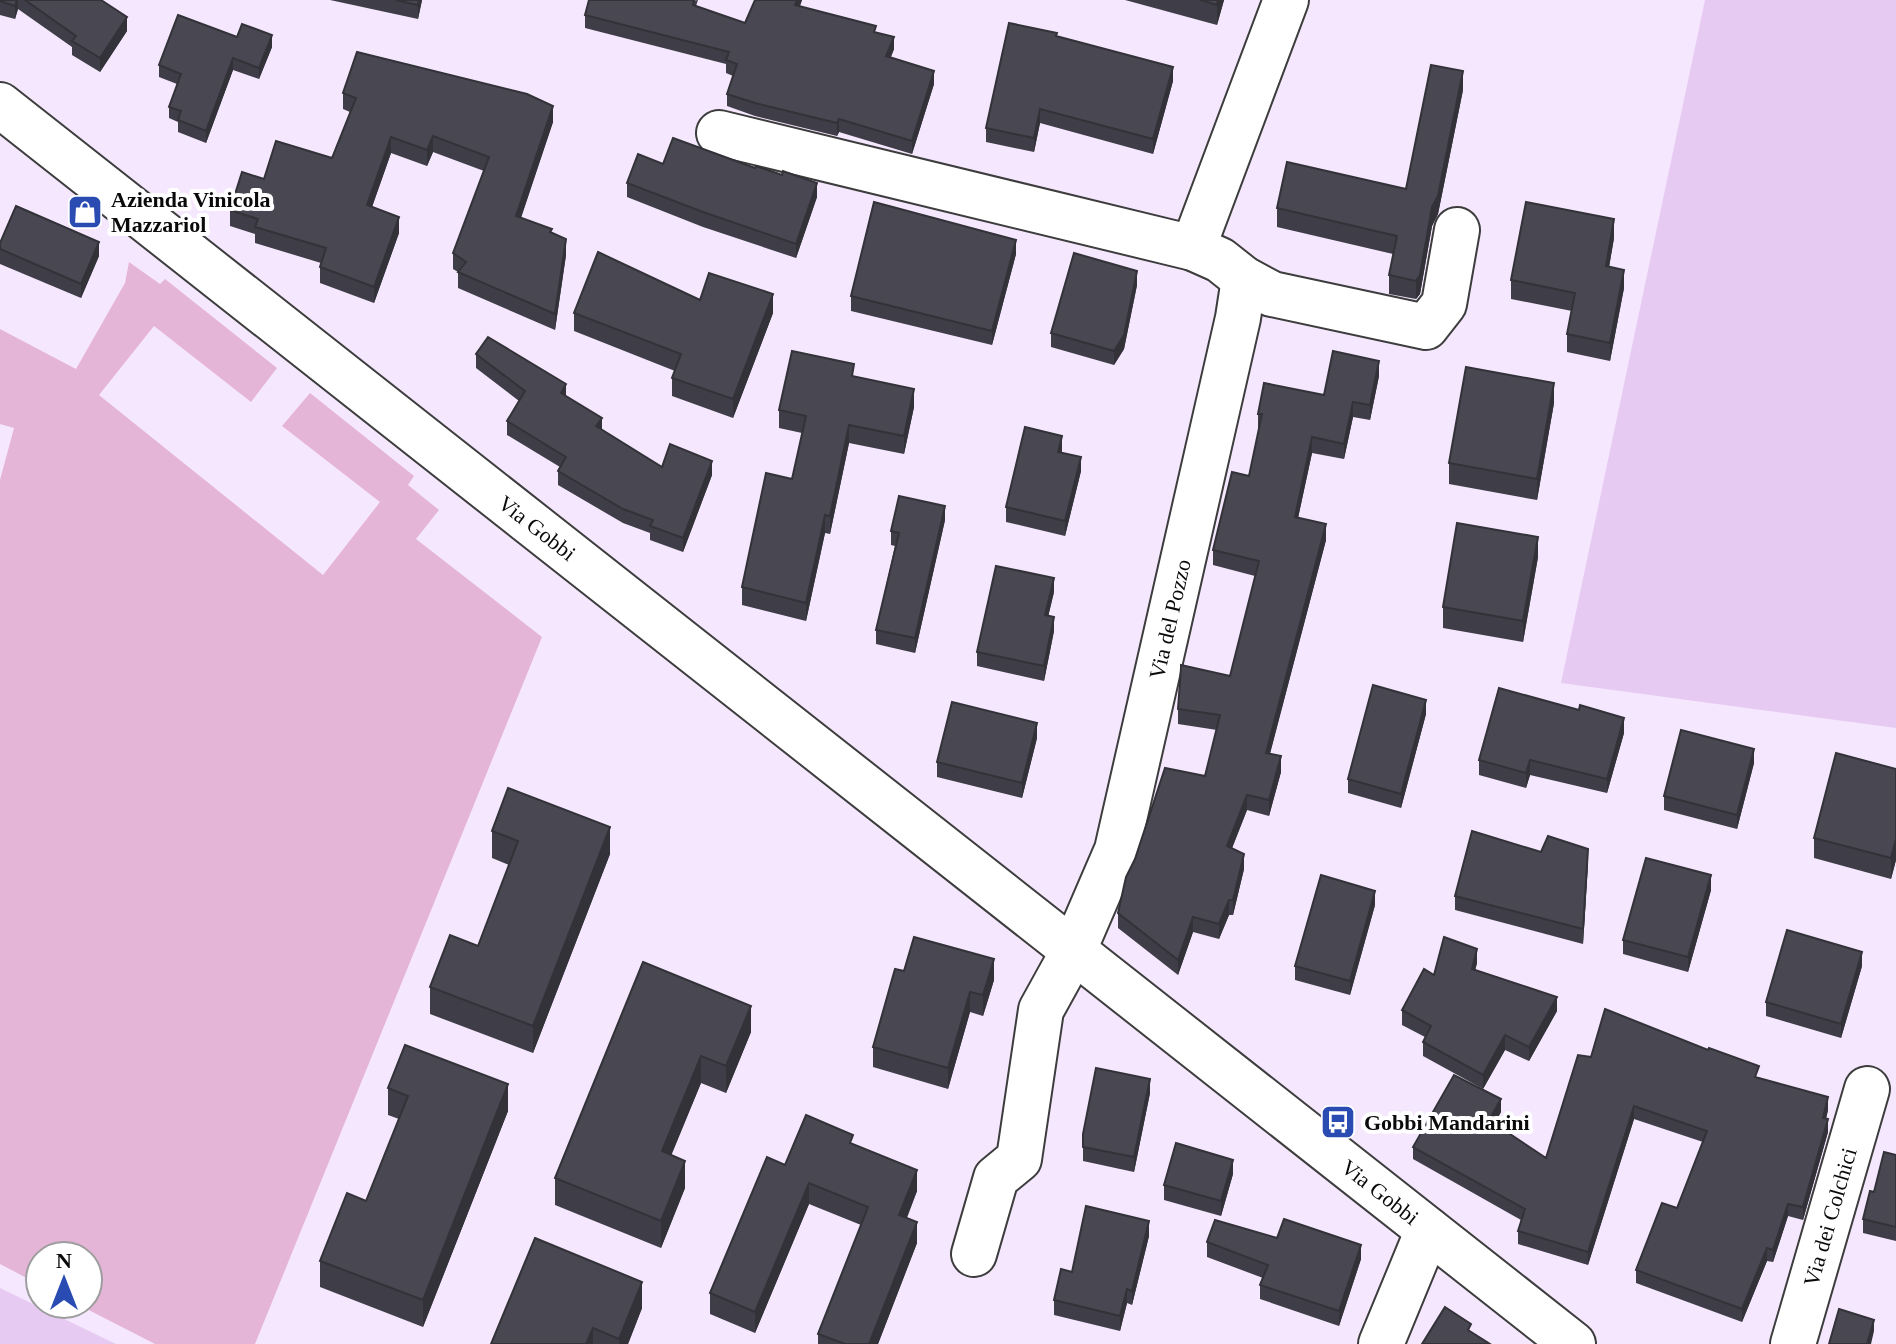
<svg xmlns="http://www.w3.org/2000/svg" width="1896" height="1344" viewBox="0 0 1896 1344" font-family="Georgia,serif">
<style>
.farmland{fill:#e7caf2}
.green{fill:#e5b5d7}
.lines{fill:none;stroke-linecap:round;stroke-linejoin:round}
.minor-casing{stroke:#3d3d3d;stroke-width:48}
.tertiary-casing{stroke:#3d3d3d;stroke-width:48}
.minor{stroke:#fff;stroke-width:44}
.tertiary{stroke:#fff;stroke-width:44}
.wall{fill:#3f3d47}
.shaded-wall{fill:#333239}
.building{fill:#494752;stroke:#333239;stroke-width:2}
.labels{text-anchor:middle;dominant-baseline:central;stroke-width:8;stroke-linejoin:round;paint-order:stroke}
.poi-label{font-size:22px;font-weight:bold;fill:#0a0a0a;stroke:#fff;text-anchor:start}
.street-label{font-size:22px;fill:#0a0a0a;stroke:#fff}
</style>
<rect width="100%" height="100%" fill="#f5e8fe"/>
<!-- farmland -->
<g class="farmland">
<polygon points="1705,0 1896,0 1896,728 1561,683"/>
<polygon points="0,1288 116,1344 0,1344"/>
</g>
<!-- green -->
<polygon class="green" points="129,262 160,284 165,279 277,368 251,402 154,326 99,395 323,575 380,502 282,426 310,393 414,476 408,485 439,510 416,539 542,637 255,1344 155,1344 77,1304 88,1304 88,1256 40,1256 40,1285 0,1264 0,480 14,428 0,424 0,329 76,369 125,283"/>
<g class="lines">
<!-- minor casing -->
<g class="minor-casing">
<g id="minor">
<polyline points="719,133 1193,248 1220,260 1244,279 1272,294 1426,327 1444,304 1457,230"/>
<polyline points="1193,248 1286,0"/>
<polyline points="974,1254 996,1178 1019,1159 1041,1010 1073,952 1117,850 1238,318 1244,279"/>
<polyline points="1381,1344 1428,1230"/>
<polyline points="1793,1344 1867,1089"/>
</g>
</g>
<!-- tertiary casing -->
<g class="tertiary-casing">
<polyline id="tertiary" points="0,105 1573,1344"/>
</g>
<!-- minor -->
<use href="#minor" class="minor"/>
<!-- tertiary -->
<use href="#tertiary" class="tertiary"/>
</g>
<!-- wall -->
<g class="wall">
<polygon points="0,0 101,0 127,31 100,72 72,55 72,47 18,9 15,19 0,15"/>
<polygon points="330,0 422,0 418,19"/>
<polygon points="698,0 696,6 745,23 755,0 802,0 800,6 876,32 894,49 891,57 934,84 912,154 839,132 837,136 755,116 727,106 727,94 733,76 726,73 726,64 585,28 585,15"/>
<polygon points="1125,0 1224,0 1217,25"/>
<polygon points="1057,36 1173,81 1153,154 1040,123 1034,152 986,142 986,128"/>
<polygon points="237,37 272,47 259,79 233,70 206,143 178,132 178,122 169,118 169,107 177,84 159,77 159,65"/>
<polygon points="1463,90 1438,214 1432,226 1420,294 1416,299 1389,294 1389,275 1393,254 1277,227 1277,208 1406,189"/>
<polygon points="343,93 553,122 521,218 552,233 566,255 555,330 458,288 458,272 453,269 453,253 484,171 433,152 427,166 391,153 372,207 399,233 374,303 320,283 320,267 321,263 255,243 255,234 230,226 230,210 264,179 332,158 350,112 343,109"/>
<polygon points="663,164 817,197 796,258 703,227 627,197 627,183"/>
<polygon points="1614,238 1609,267 1624,288 1610,361 1567,352 1567,334 1572,311 1511,299 1511,280"/>
<polygon points="0,243 99,256 81,298 0,264"/>
<polygon points="1016,254 992,345 851,311 851,296"/>
<polygon points="1137,285 1124,349 1114,365 1051,347 1051,333"/>
<polygon points="700,300 773,313 733,418 672,396 672,378 675,371 574,331 574,313"/>
<polygon points="476,354 566,396 602,430 662,467 712,475 683,552 650,540 650,533 623,523 558,485 558,471 560,467 507,435 507,421 519,401 476,368"/>
<polygon points="1379,376 1370,420 1353,417 1344,459 1312,453 1298,518 1326,540 1270,754 1281,772 1269,816 1247,810 1232,848 1244,869 1233,915 1229,915 1219,939 1193,932 1178,975 1118,928 1118,913 1205,776 1217,730 1178,724 1178,709 1230,676 1255,576 1213,565 1213,550 1249,476 1259,429 1258,429 1258,414 1324,395"/>
<polygon points="854,377 914,407 904,454 849,443 830,534 825,533 806,621 742,605 742,587 792,479 802,433 779,428 779,410"/>
<polygon points="1554,403 1537,500 1449,484 1449,463"/>
<polygon points="1062,450 1062,453 1081,471 1065,536 1006,522 1006,507"/>
<polygon points="945,520 915,653 876,644 876,630 895,546 891,545 891,531"/>
<polygon points="1538,557 1523,642 1443,628 1443,607"/>
<polygon points="1054,592 1048,616 1054,631 1044,681 977,666 977,652"/>
<polygon points="1426,714 1401,808 1348,793 1348,779"/>
<polygon points="1624,733 1607,793 1530,775 1526,788 1479,775 1479,760"/>
<polygon points="1037,738 1022,798 937,777 937,762"/>
<polygon points="1754,763 1737,829 1664,810 1664,796"/>
<polygon points="1896,769 1896,860 1891,879 1814,858 1814,838"/>
<polygon points="492,831 610,854 533,1053 430,1014 430,987 478,946 509,865 492,858"/>
<polygon points="1541,852 1588,863 1583,944 1455,910 1455,896"/>
<polygon points="1711,890 1688,972 1623,954 1623,940"/>
<polygon points="1375,905 1350,995 1295,980 1295,966"/>
<polygon points="643,962 751,1032 726,1093 701,1083 671,1155 685,1188 661,1248 555,1205 555,1178"/>
<polygon points="1477,963 1475,970 1557,1011 1529,1061 1505,1050 1483,1089 1423,1056 1423,1042 1425,1037 1402,1025 1402,1010 1434,975"/>
<polygon points="1862,966 1841,1038 1766,1016 1766,1002"/>
<polygon points="904,971 994,980 983,1016 970,1012 948,1089 873,1067 873,1047"/>
<polygon points="1578,1055 1759,1078 1828,1110 1826,1119 1828,1132 1803,1220 1788,1216 1773,1262 1767,1261 1742,1322 1636,1283 1636,1270 1677,1208 1703,1142 1634,1119 1588,1265 1518,1244 1518,1231 1521,1220 1413,1159 1413,1147 1501,1112 1494,1124 1546,1158"/>
<polygon points="388,1088 508,1111 423,1327 320,1287 320,1261 366,1201 399,1119 388,1115"/>
<polygon points="1150,1093 1134,1172 1083,1161 1083,1134"/>
<polygon points="853,1144 917,1191 907,1218 917,1243 878,1344 818,1344 818,1334 861,1225 809,1204 755,1333 710,1314 710,1293 785,1165"/>
<polygon points="1896,1155 1896,1241 1863,1233 1863,1219 1874,1192"/>
<polygon points="1233,1174 1221,1216 1164,1200 1164,1185"/>
<polygon points="1149,1236 1132,1305 1127,1303 1120,1331 1054,1315 1054,1300 1072,1272"/>
<polygon points="1277,1238 1361,1259 1339,1326 1260,1299 1260,1285 1263,1278 1207,1257 1207,1242"/>
<polygon points="642,1308 628,1344 491,1344"/>
</g>
<!-- shaded-wall -->
<g class="shaded-wall">
<polygon points="17,0 18,0 18,9 15,19 15,6"/>
<polygon points="419,0 422,0 418,19 418,5"/>
<polygon points="797,0 802,0 795,18 795,5"/>
<polygon points="1218,0 1224,0 1217,25 1217,5"/>
<polygon points="127,17 127,31 100,72 100,58"/>
<polygon points="272,35 272,47 259,79 259,68"/>
<polygon points="894,37 894,49 886,68 886,56"/>
<polygon points="233,58 233,70 206,143 206,131"/>
<polygon points="1173,67 1173,81 1153,154 1153,139"/>
<polygon points="934,71 934,84 912,154 912,141"/>
<polygon points="1463,71 1463,90 1438,214 1432,226 1420,294 1416,299 1416,281"/>
<polygon points="553,106 553,122 516,232 516,216"/>
<polygon points="1040,109 1040,123 1034,152 1034,138"/>
<polygon points="839,119 839,132 837,136 837,123"/>
<polygon points="433,136 433,152 427,166 427,150"/>
<polygon points="391,137 391,153 367,221 367,205"/>
<polygon points="817,183 817,197 796,258 796,244"/>
<polygon points="399,217 399,233 374,303 374,287"/>
<polygon points="1614,219 1614,238 1606,285 1606,266"/>
<polygon points="566,239 566,255 555,330 555,314"/>
<polygon points="1016,240 1016,254 992,345 992,331"/>
<polygon points="99,242 99,256 81,298 81,284"/>
<polygon points="1624,270 1624,288 1610,361 1610,343"/>
<polygon points="1137,271 1137,285 1124,349 1114,365 1114,351"/>
<polygon points="773,294 773,313 733,418 733,399"/>
<polygon points="1379,361 1379,376 1370,420 1370,405"/>
<polygon points="1554,383 1554,403 1537,500 1537,479"/>
<polygon points="566,384 566,398 561,393"/>
<polygon points="914,389 914,407 904,454 904,436"/>
<polygon points="1353,402 1353,417 1344,459 1344,444"/>
<polygon points="602,418 602,432 596,426"/>
<polygon points="849,425 849,443 830,534 830,516"/>
<polygon points="1062,436 1062,450 1058,466 1058,452"/>
<polygon points="1312,437 1312,453 1295,532 1295,517"/>
<polygon points="1081,457 1081,471 1065,536 1065,521"/>
<polygon points="712,461 712,475 683,552 683,538"/>
<polygon points="945,506 945,520 915,653 915,638"/>
<polygon points="825,515 825,533 806,621 806,603"/>
<polygon points="1326,524 1326,540 1266,768 1266,753"/>
<polygon points="1538,537 1538,557 1523,642 1523,621"/>
<polygon points="1054,578 1054,592 1045,630 1045,615"/>
<polygon points="1054,617 1054,631 1044,681 1044,666"/>
<polygon points="1426,700 1426,714 1401,808 1401,794"/>
<polygon points="1624,718 1624,733 1607,793 1607,779"/>
<polygon points="1037,723 1037,738 1022,798 1022,783"/>
<polygon points="1754,749 1754,763 1737,829 1737,815"/>
<polygon points="1281,756 1281,772 1269,816 1269,800"/>
<polygon points="1530,760 1530,775 1526,788 1526,773"/>
<polygon points="1247,795 1247,810 1227,861 1227,846"/>
<polygon points="610,827 610,854 533,1053 533,1026"/>
<polygon points="1896,839 1896,860 1891,879 1891,858"/>
<polygon points="1588,849 1588,863 1583,944 1583,929"/>
<polygon points="1244,854 1244,869 1233,915 1233,900"/>
<polygon points="1711,875 1711,890 1688,972 1688,957"/>
<polygon points="1375,891 1375,905 1350,995 1350,981"/>
<polygon points="1229,900 1229,915 1219,939 1219,924"/>
<polygon points="1193,917 1193,932 1178,975 1178,960"/>
<polygon points="1477,949 1477,963 1472,983 1472,969"/>
<polygon points="1862,952 1862,966 1841,1038 1841,1024"/>
<polygon points="994,959 994,980 983,1016 983,995"/>
<polygon points="970,992 970,1012 948,1089 948,1068"/>
<polygon points="1557,997 1557,1011 1529,1061 1529,1047"/>
<polygon points="751,1006 751,1032 726,1093 726,1066"/>
<polygon points="1505,1035 1505,1050 1483,1089 1483,1075"/>
<polygon points="701,1056 701,1083 662,1178 662,1151"/>
<polygon points="1150,1079 1150,1093 1134,1172 1134,1157"/>
<polygon points="508,1084 508,1111 423,1327 423,1300"/>
<polygon points="1828,1097 1828,1110 1823,1131 1823,1118"/>
<polygon points="1501,1099 1501,1112 1489,1133 1489,1120"/>
<polygon points="1634,1106 1634,1119 1588,1265 1588,1252"/>
<polygon points="1828,1119 1828,1132 1803,1220 1803,1207"/>
<polygon points="1233,1160 1233,1174 1221,1216 1221,1201"/>
<polygon points="685,1161 685,1188 661,1248 661,1221"/>
<polygon points="917,1170 917,1191 899,1236 899,1215"/>
<polygon points="809,1183 809,1204 755,1333 755,1312"/>
<polygon points="1788,1204 1788,1216 1773,1262 1773,1250"/>
<polygon points="1149,1221 1149,1236 1132,1305 1132,1291"/>
<polygon points="917,1222 917,1243 878,1344 869,1344"/>
<polygon points="1361,1245 1361,1259 1339,1326 1339,1311"/>
<polygon points="1767,1248 1767,1261 1742,1322 1742,1309"/>
<polygon points="642,1282 642,1308 628,1344 619,1344 619,1339"/>
<polygon points="1127,1289 1127,1303 1120,1331 1120,1316"/>
<polygon points="1874,1320 1874,1331 1871,1344 1867,1344"/>
<polygon points="593,1328 593,1344 586,1344"/>
</g>
<!-- building -->
<g class="building">
<polygon points="0,0 17,0 15,6 0,1"/>
<polygon points="25,0 101,0 127,17 100,58 72,41 76,36"/>
<polygon points="395,0 419,0 418,5"/>
<polygon points="589,0 694,0 693,5 745,23 755,0 797,0 795,5 876,26 874,32 894,37 886,56 934,71 912,141 839,119 837,123 755,103 727,94 737,64 726,60 729,52 585,15"/>
<polygon points="1200,0 1218,0 1217,5"/>
<polygon points="178,15 237,37 242,24 272,35 259,68 233,58 206,131 178,120 181,111 169,107 181,74 159,65"/>
<polygon points="1009,23 1057,33 1056,36 1173,67 1153,139 1040,109 1034,138 986,128"/>
<polygon points="357,52 527,94 553,106 516,216 552,229 550,232 566,239 555,314 458,272 466,262 453,253 489,157 433,136 427,150 391,137 367,205 399,217 374,287 320,267 326,248 255,227 258,219 230,210 242,172 264,179 276,141 332,158 356,98 343,93"/>
<polygon points="1431,65 1463,71 1438,196 1432,207 1420,275 1416,281 1389,275 1397,236 1277,208 1287,162 1406,189"/>
<polygon points="673,138 755,168 756,166 782,175 783,171 817,183 796,244 703,212 627,183 638,154 663,164"/>
<polygon points="874,202 1016,240 992,331 851,296"/>
<polygon points="1526,202 1614,219 1606,266 1624,270 1610,343 1567,334 1575,293 1511,280"/>
<polygon points="16,206 99,242 81,284 0,249 0,243"/>
<polygon points="598,252 700,300 709,273 773,294 733,399 672,378 681,354 574,313"/>
<polygon points="1074,253 1137,271 1124,335 1114,351 1051,333"/>
<polygon points="488,337 566,384 561,393 602,418 596,426 662,467 670,444 712,461 683,538 650,526 653,520 623,509 558,471 566,457 507,421 525,391 476,354"/>
<polygon points="792,351 854,364 852,376 914,389 904,436 849,425 830,516 825,515 806,603 742,587 766,473 792,479 806,416 779,410"/>
<polygon points="1333,351 1379,361 1370,405 1353,402 1344,444 1312,437 1295,517 1326,524 1266,753 1281,756 1269,800 1247,795 1227,846 1244,854 1233,900 1229,900 1219,924 1193,917 1178,960 1118,913 1126,877 1135,859 1165,768 1205,776 1220,715 1178,709 1181,668 1181,665 1230,676 1259,561 1213,550 1232,472 1249,476 1262,414 1258,414 1264,383 1324,395"/>
<polygon points="1466,367 1554,383 1537,479 1449,463"/>
<polygon points="1025,427 1062,436 1058,452 1081,457 1065,521 1006,507"/>
<polygon points="899,496 945,506 915,638 876,630 899,533 891,531"/>
<polygon points="1457,523 1538,537 1523,621 1443,607"/>
<polygon points="996,566 1054,578 1045,615 1054,617 1044,666 977,652"/>
<polygon points="1373,685 1426,700 1401,794 1348,779"/>
<polygon points="1499,688 1579,710 1580,705 1624,718 1607,779 1530,760 1526,773 1479,760"/>
<polygon points="952,702 1037,723 1022,783 937,762"/>
<polygon points="1681,730 1754,749 1737,815 1664,796"/>
<polygon points="1836,753 1896,769 1896,839 1891,858 1814,838"/>
<polygon points="508,788 610,827 533,1026 430,987 450,935 478,946 518,841 492,831"/>
<polygon points="1472,831 1541,852 1548,836 1588,849 1583,929 1455,896"/>
<polygon points="1646,858 1711,875 1688,957 1623,940"/>
<polygon points="1321,875 1375,891 1350,981 1295,966"/>
<polygon points="1787,930 1862,952 1841,1024 1766,1002"/>
<polygon points="914,937 994,959 983,995 970,992 948,1068 873,1047 895,969 904,971"/>
<polygon points="1444,937 1477,949 1472,969 1557,997 1529,1047 1505,1035 1483,1075 1423,1042 1431,1026 1402,1010 1424,969 1434,975"/>
<polygon points="643,962 751,1006 726,1066 701,1056 662,1151 685,1161 661,1221 555,1178"/>
<polygon points="1605,1009 1708,1050 1709,1048 1759,1066 1755,1077 1828,1097 1823,1118 1828,1119 1803,1207 1788,1204 1773,1250 1767,1248 1742,1309 1636,1270 1662,1203 1677,1208 1707,1131 1634,1106 1588,1252 1518,1231 1525,1209 1413,1147 1454,1075 1501,1099 1489,1120 1546,1158 1578,1055 1591,1057"/>
<polygon points="405,1045 508,1084 423,1300 320,1261 347,1193 366,1201 408,1096 388,1088"/>
<polygon points="1096,1068 1150,1079 1134,1157 1083,1147 1083,1134"/>
<polygon points="806,1115 853,1135 850,1143 917,1170 899,1215 917,1222 869,1344 845,1344 818,1334 868,1207 809,1183 755,1312 710,1293 767,1157 785,1165"/>
<polygon points="1176,1143 1233,1160 1221,1201 1164,1185"/>
<polygon points="1884,1152 1896,1155 1896,1227 1863,1219 1870,1191 1874,1192"/>
<polygon points="1086,1206 1149,1221 1132,1291 1127,1289 1120,1316 1054,1300 1061,1269 1072,1272"/>
<polygon points="1284,1219 1361,1245 1339,1311 1260,1285 1268,1265 1207,1242 1215,1220 1277,1238"/>
<polygon points="535,1238 642,1282 619,1339 593,1328 586,1344 491,1344"/>
<polygon points="1445,1307 1471,1324 1468,1330 1490,1344 1422,1344"/>
<polygon points="1839,1309 1874,1320 1867,1344 1829,1344"/>
</g>
<!-- icons -->
<defs>
<g id="shop-square" transform="scale(1.8)"><rect x="-9" y="-9" width="18" height="18" rx="4" fill="#2a4bb2" stroke="#fff"/><path d="M-5-2.5h2.3a2.7 3.5 0 0 1 5.4 0H5L5.5 6h-11ZM-1.5-2.5h3a1.5 2.3 0 0 0-3 0Z" fill="#fff"/></g>
<g id="bus-square" transform="scale(1.8)"><rect x="-9" y="-9" width="18" height="18" rx="4" fill="#2a4bb2" stroke="#fff"/><path d="M-5-6H5V4H4V6H2V4H-2V6H-4V4H-5ZM-3.5-4V0h7V-4ZM-3.5 1.2v1.5H-2V1.2ZM2 1.2v1.5H3.5V1.2Z" fill="#fff"/></g>
</defs>
<g fill-rule="evenodd">
<use href="#shop-square" x="85" y="212"/>
<use href="#bus-square" x="1338" y="1122"/>
</g>
<g class="labels">
<!-- poi labels -->
<g class="poi-label">
<text x="111" y="199">Azienda Vinicola<tspan x="111" dy="25">Mazzariol</tspan></text>
<text x="1364" y="1122">Gobbi Mandarini</text>
</g>
<!-- street labels -->
<g class="street-label">
<text transform="translate(537 528) rotate(38)">Via Gobbi</text>
<text transform="translate(1170 619) rotate(-77)">Via del Pozzo</text>
<text transform="translate(1380 1192) rotate(38)">Via Gobbi</text>
<text transform="translate(1830 1217) rotate(-74)">Via dei Colchici</text>
</g>
</g>
<!-- north arrow -->
<g transform="translate(64 1280)"><circle r="38" fill="#ffffff" stroke="#9d9d9d" stroke-width="2"/>
<path d="M0-6L14 30L0 20L-14 30Z" fill="#2a4bb2"/>
<text y="-12" font-size="22" font-weight="bold" text-anchor="middle" fill="#0a0a0a">N</text>
</g>
</svg>
